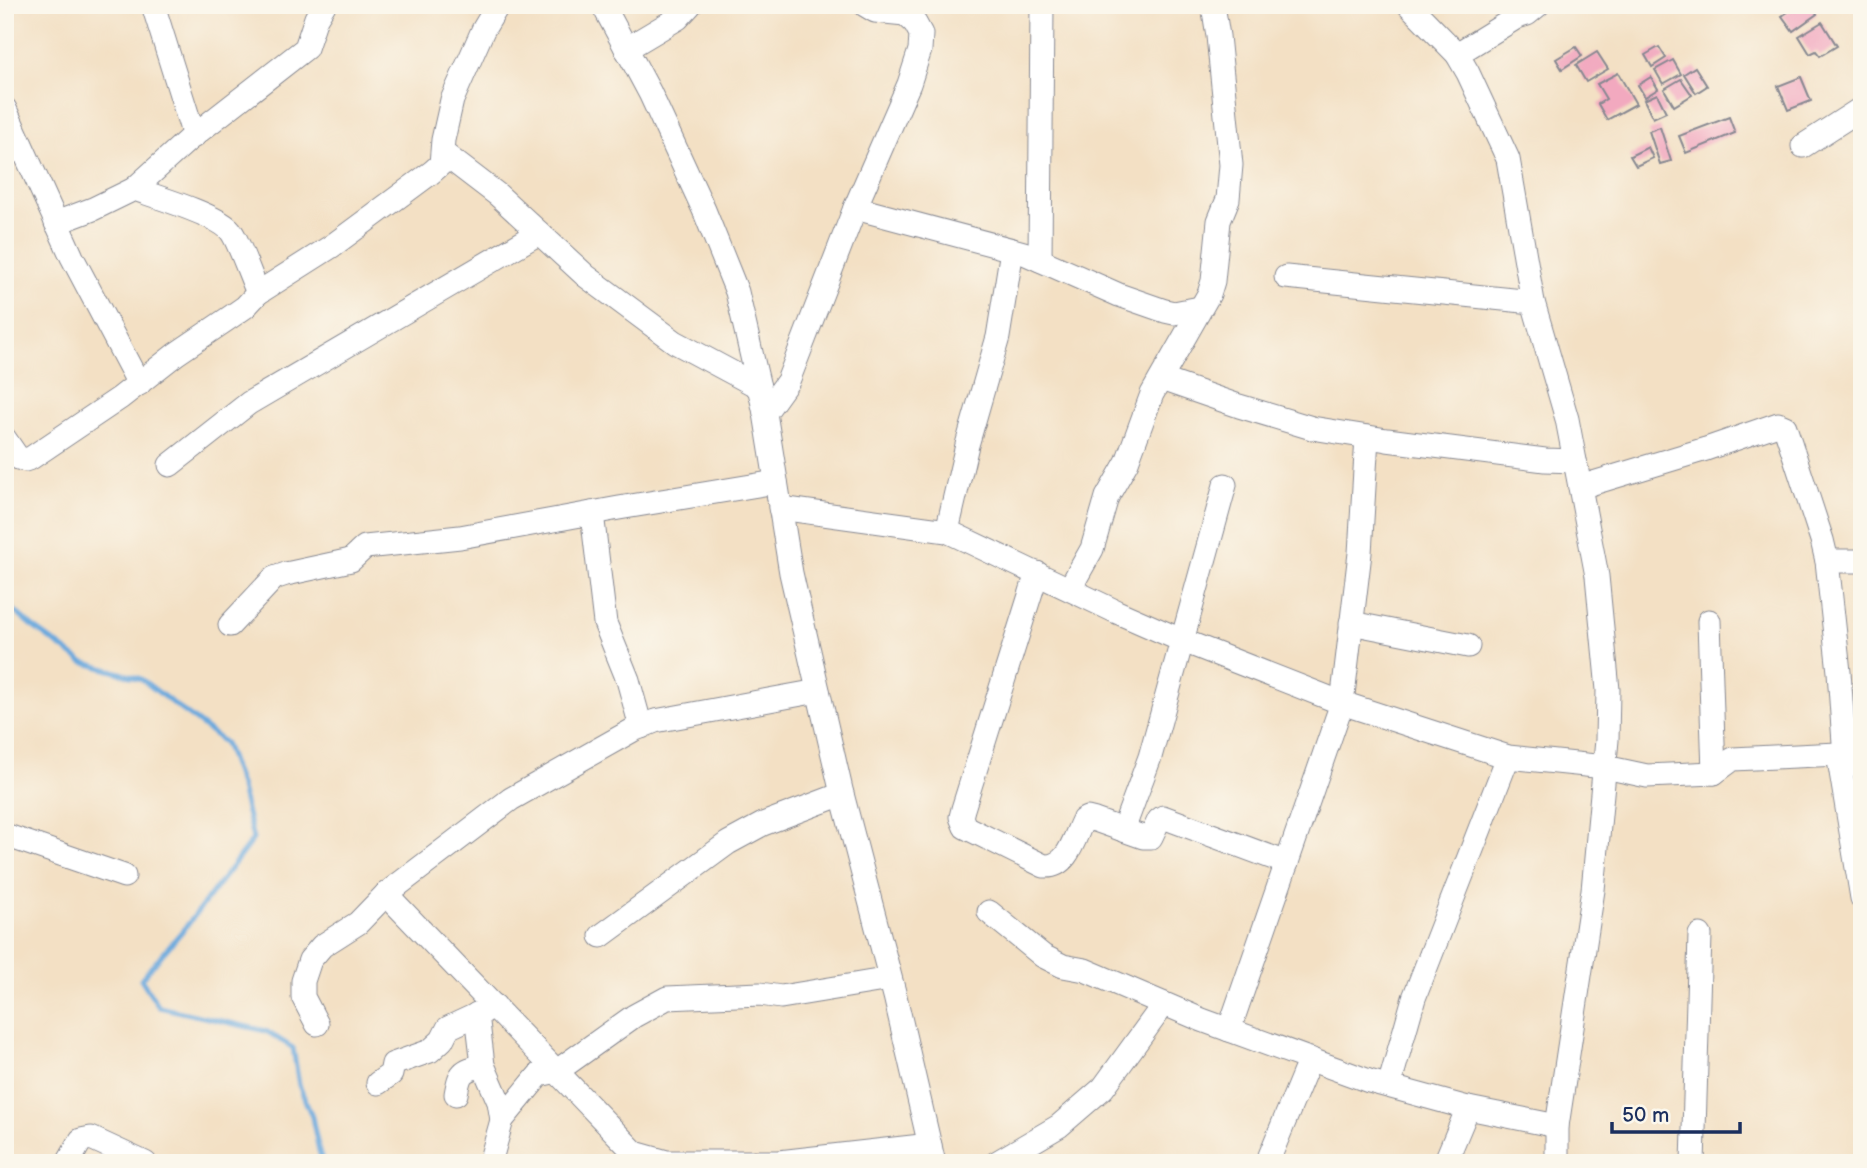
<svg xmlns="http://www.w3.org/2000/svg" width="1867" height="1168" viewBox="0 0 1867 1168" font-family="'Balsamiq Sans',sans-serif">
<style>
.lines{fill:none;stroke-linecap:round;stroke-linejoin:round}
.stream{stroke:#6ba9dd;stroke-width:5}
.building{fill:#f2a9bf}
.minor-casing{stroke:#878891;stroke-width:25}
.minor{stroke:#fff;stroke-width:23}
</style>
<rect width="100%" height="100%" fill="#fbf7ec"/>
<filter id="ink" filterUnits="userSpaceOnUse"><feTurbulence type="fractalNoise" baseFrequency=".0143" numOctaves="2"/><feDisplacementMap in="SourceGraphic" scale="14" xChannelSelector="R" yChannelSelector="G"/><feConvolveMatrix kernelMatrix="1 2 1 2 8 2 1 2 1" color-interpolation-filters="sRGB"/></filter>
<filter id="wash" filterUnits="userSpaceOnUse"><feTurbulence type="fractalNoise" baseFrequency=".00686" numOctaves="4" result="noise"/><feDisplacementMap in="SourceGraphic" scale="28" xChannelSelector="R" yChannelSelector="G"/><feGaussianBlur stdDeviation="1.57" result="paint"/><feColorMatrix in="noise" values="0 0 0 0 0 0 0 0 0 0 0 0 0 0 0 0 0 1.4 0 .05"/><feComposite in="paint" operator="in"/></filter>
<g filter="url(#wash)">
<rect width="100%" height="100%" fill="#f3e0c4"/>
<g class="lines">
<!-- stream -->
<polyline class="stream" points="5,603 32,626 82,662 141,679 225,743 241,788 253,839 189,923 141,979 159,1007 266,1031 293,1048 299,1085 312,1117 319,1151 323,1163"/>
</g>
<g id="blocks">
<!-- building -->
<g class="building">
<polygon points="1798,5 1811,5 1817,14 1793,31 1782,16"/>
<polygon points="1822,22 1837,46 1820,56 1816,51 1810,54 1799,36"/>
<polygon points="1576,47 1582,56 1562,69 1556,59"/>
<polygon points="1659,47 1666,58 1652,67 1645,55"/>
<polygon points="1597,52 1608,69 1586,82 1576,65"/>
<polygon points="1673,60 1681,74 1663,84 1655,70"/>
<polygon points="1695,67 1707,86 1696,93 1684,74"/>
<polygon points="1618,73 1636,104 1607,120 1598,104 1606,99 1597,84"/>
<polygon points="1651,77 1658,89 1645,97 1638,85"/>
<polygon points="1801,77 1811,101 1788,110 1778,86"/>
<polygon points="1681,79 1692,95 1674,106 1664,89"/>
<polygon points="1657,94 1666,112 1653,118 1644,100"/>
<polygon points="1729,117 1735,133 1686,153 1679,136"/>
<polygon points="1660,127 1671,161 1660,164 1649,131"/>
<polygon points="1648,147 1653,158 1636,166 1630,156"/>
</g>
</g>
</g>
<g filter="url(#ink)">
<use href="#blocks" fill-opacity="0" stroke="#878891" stroke-width="2"/>
<g class="lines">
<!-- minor casing -->
<g class="minor-casing">
<g id="minor">
<polyline points="153,5 194,136"/>
<polyline points="603,5 650,93 704,210 737,292 765,413 791,573 842,794 895,996 934,1163"/>
<polyline points="1409,5 1457,54 1468,73 1508,159 1533,302 1567,419 1597,576 1608,690 1607,740 1593,890 1557,1126 1557,1163"/>
<polyline points="626,49 678,18 690,5"/>
<polyline points="1457,54 1517,17 1527,14 1538,5"/>
<polyline points="5,109 72,257 139,384"/>
<polyline points="1803,146 1862,108"/>
<polyline points="443,153 498,195 586,276 675,342 759,387"/>
<path d="M134 189C157 197 214 214 229 229 237 236 252 280 258 293"/>
<polyline points="855,208 1024,253 1119,295 1165,311 1174,313 1200,308"/>
<polyline points="56,223 93,209 134,189 188,140 306,48 316,18 324,5"/>
<polyline points="1040,260 1042,5"/>
<polyline points="1286,277 1533,302"/>
<polyline points="1161,379 1239,406 1312,428 1387,440 1545,460 1575,461"/>
<polyline points="765,413 788,381 855,208 909,84 920,50 921,34 915,23 905,14 875,11 865,5"/>
<polyline points="5,439 18,458 25,460 31,458 120,398 176,354 232,316 245,307 258,293 332,246 432,172 441,164 443,140 452,100 483,30 498,5"/>
<polyline points="170,465 249,403 539,233"/>
<polyline points="1580,487 1706,449 1778,424 1785,427 1822,540 1827,561 1839,672 1845,757"/>
<path d="M780 508 947 531 1117 612 1181 640 1342 703 1508 757 1605 767 1647 776 1714 773 1733 759 1838 754C1847 757 1851 766 1862 765"/>
<polyline points="592,513 605,623 628,680 641,727"/>
<polyline points="947,531 967,445 998,337 1012,250"/>
<polyline points="1827,561 1862,561"/>
<path d="M1037 573 963 809 961 817 965 827 1044 866C1068 868 1074 838 1083 820L1087 818 1095 820 1143 837H1151L1159 820 1163 817 1287 863"/>
<polyline points="1070,588 1092,549 1107,497 1127,462 1152,394 1209,294 1213,281 1219,221 1228,199 1231,165 1218,36 1213,5"/>
<polyline points="1709,621 1714,773"/>
<polyline points="1351,623 1468,646"/>
<polyline points="230,625 274,578 286,574 351,560 365,547 460,537 619,508 776,482"/>
<polyline points="1838,754 1862,898"/>
<polyline points="1123,830 1150,757 1225,485"/>
<polyline points="5,835 124,876"/>
<polyline points="386,894 635,1153 667,1162 779,1162 930,1145"/>
<polyline points="989,912 1043,956 1063,966 1085,970 1202,1020 1369,1081 1468,1108 1557,1126"/>
<polyline points="601,936 728,843 763,824 842,794"/>
<polyline points="477,1014 483,1065 499,1102 502,1120"/>
<polyline points="317,1024 303,997 303,981 310,960 322,946 358,923 386,894 511,799 633,730 655,721 818,691"/>
<polyline points="1229,1030 1342,703 1360,553 1367,437"/>
<polyline points="378,1083 391,1074 393,1064 430,1051 442,1040 448,1028 495,1006"/>
<polyline points="1389,1086 1414,998 1508,757"/>
<path d="M456 1094C460 1072 461 1071 483 1065"/>
<polyline points="68,1163 81,1140 91,1138 145,1163"/>
<polyline points="490,1163 502,1120 539,1075 557,1071 634,1016 667,998 760,994 781,997 890,979"/>
<polyline points="996,1163 1059,1126 1103,1088 1164,1004"/>
<polyline points="1267,1163 1310,1059"/>
<polyline points="1445,1163 1468,1108"/>
<polyline points="1693,1163 1700,935"/>
</g>
</g>
<!-- minor -->
<use href="#minor" class="minor"/>
</g>
</g>
<!-- margin -->
<rect width="1867" height="1168" fill="none" stroke="#fbf7ec" stroke-width="28"/>
<!-- scale -->
<path d="M1612 1122v10h128v-10" fill="none" stroke="#1b2f5e" stroke-width="3.5"/>
<text x="1622" y="1122" font-size="21" fill="#1b2f5e" stroke="#fbf7ec" stroke-width="5" paint-order="stroke">50 m</text>
</svg>
